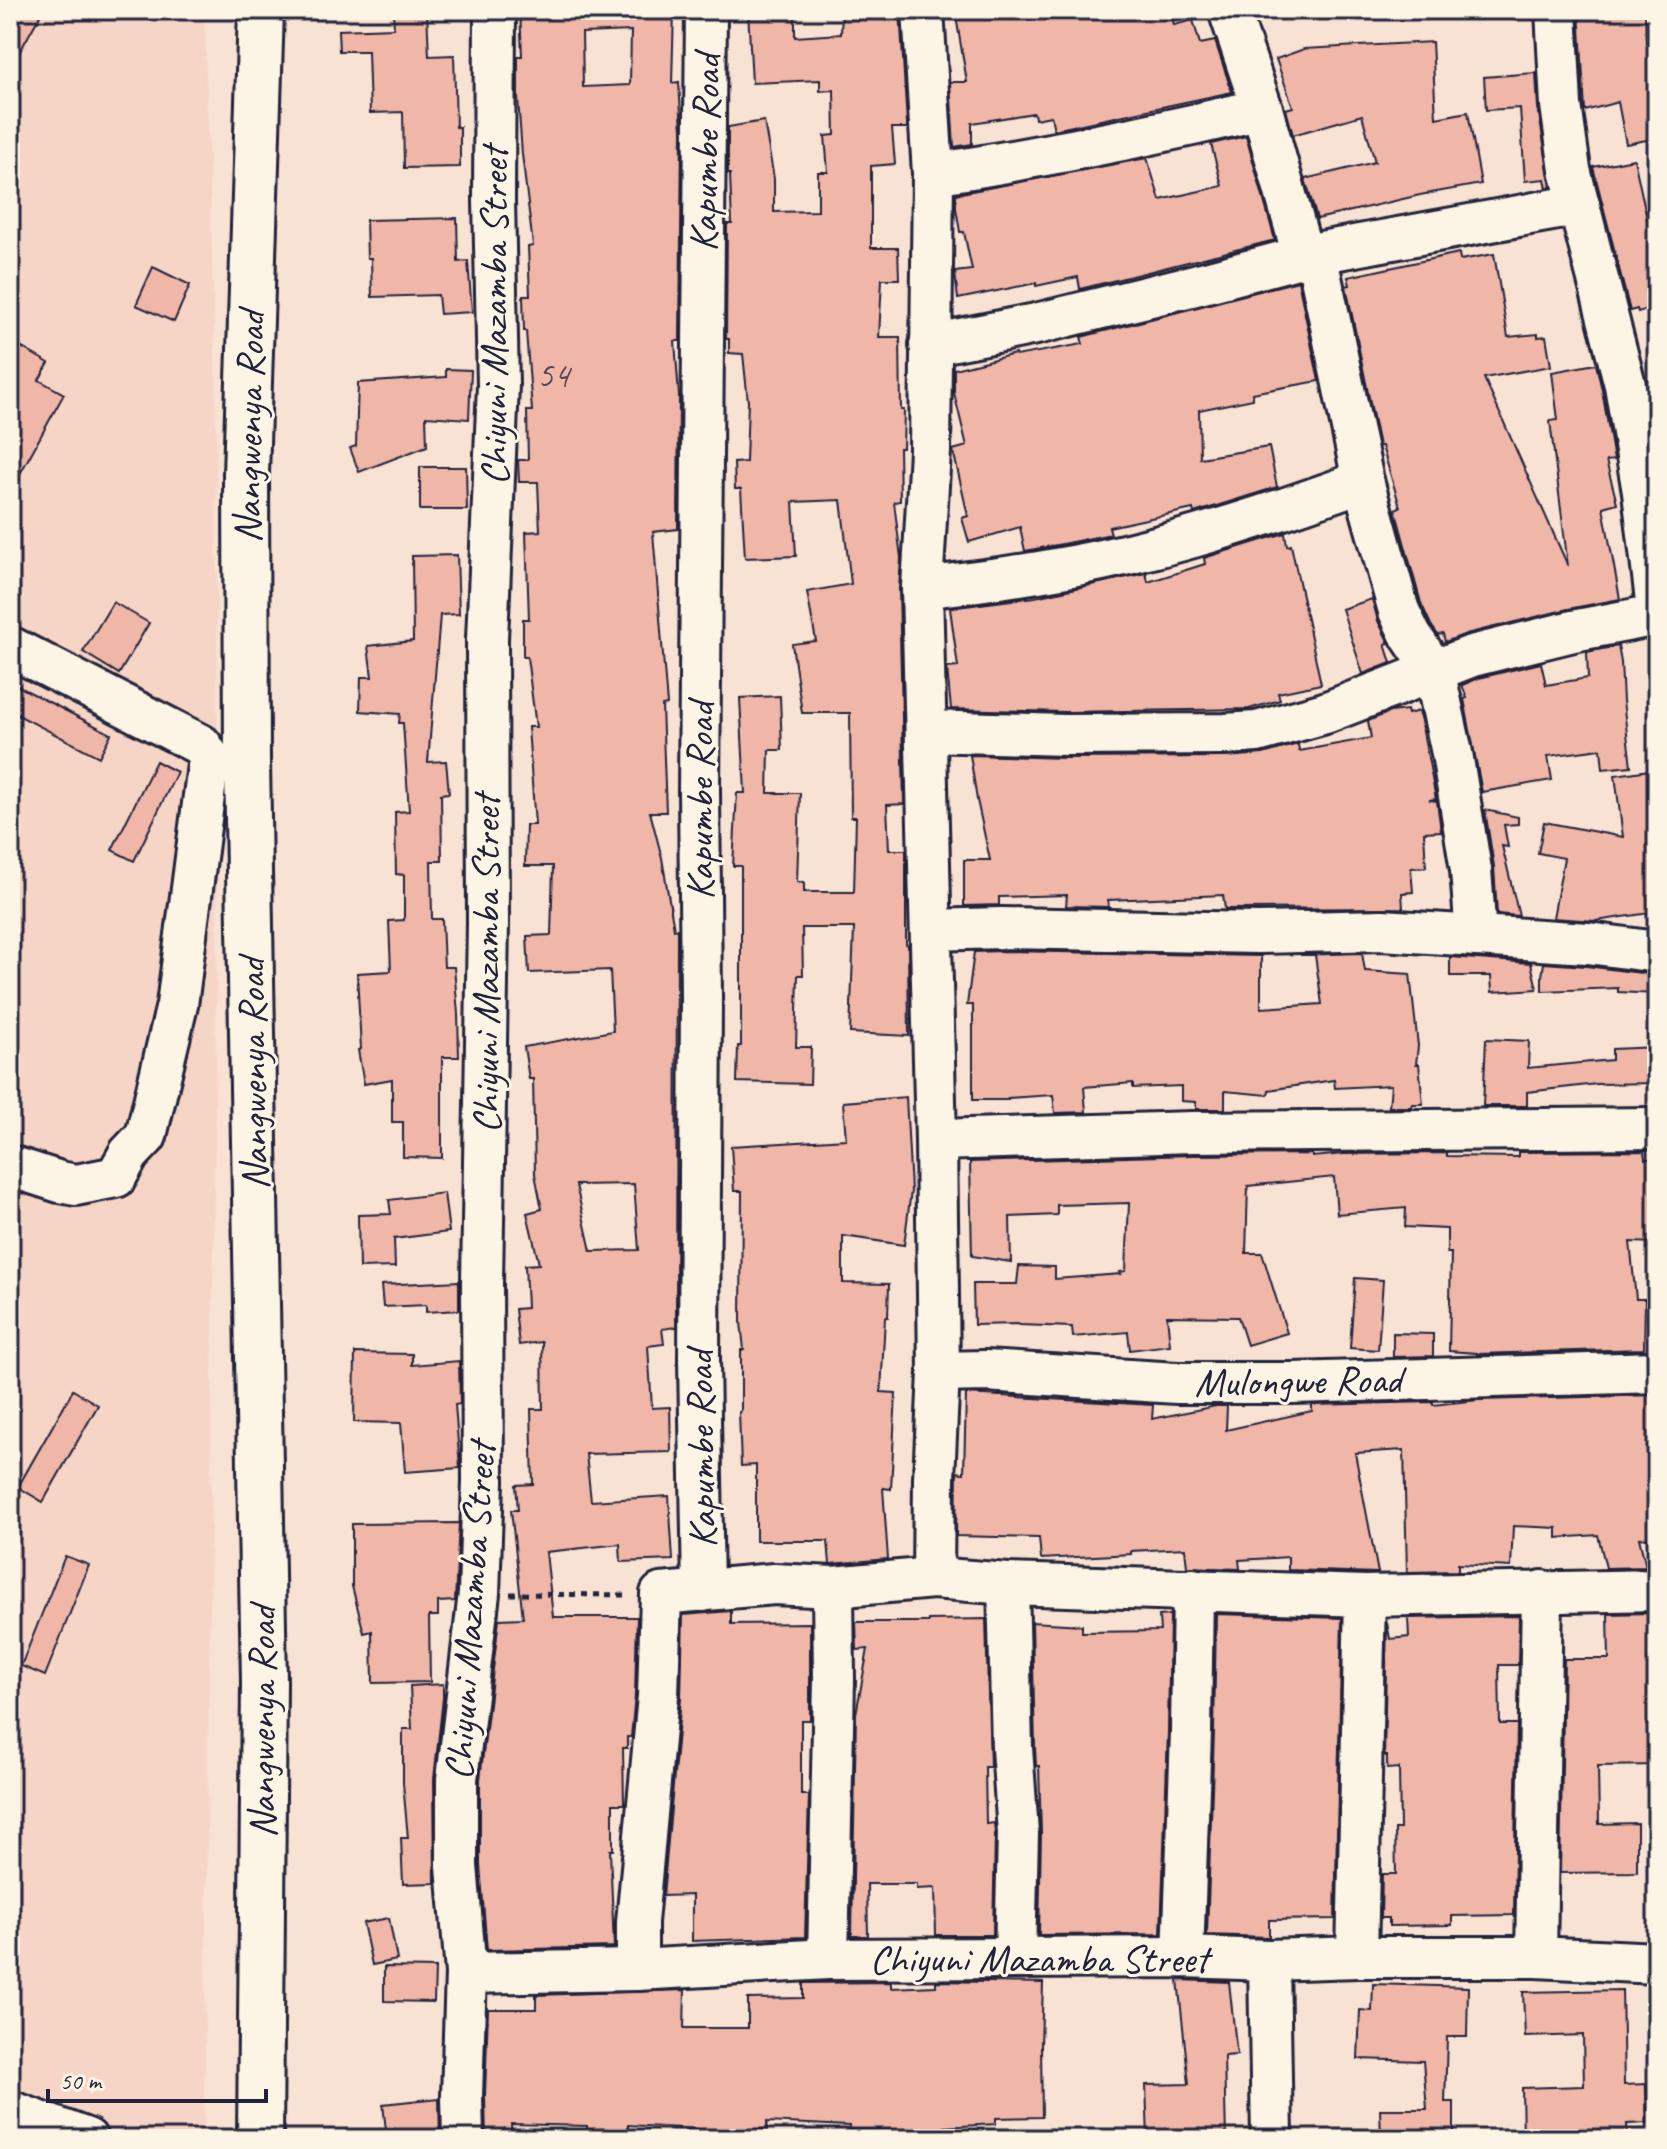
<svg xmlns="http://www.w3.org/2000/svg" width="1667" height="2149" viewBox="0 0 1667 2149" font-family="Caveat,sans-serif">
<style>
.built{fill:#f6d5c6}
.building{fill:#f0b7a9;stroke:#22223b;stroke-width:2;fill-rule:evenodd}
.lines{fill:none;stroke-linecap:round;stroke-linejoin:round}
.minor-casing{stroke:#22223b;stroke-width:46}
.major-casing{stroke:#22223b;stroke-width:50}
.path{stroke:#22223b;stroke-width:5;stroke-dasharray:6 6;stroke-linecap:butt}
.minor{stroke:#fcf5e5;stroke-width:40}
.major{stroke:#fcf5e5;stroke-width:44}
.labels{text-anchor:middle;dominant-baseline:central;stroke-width:6;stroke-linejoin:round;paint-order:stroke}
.number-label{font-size:36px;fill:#564756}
.street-label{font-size:40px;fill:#22223b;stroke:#fcf5e5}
</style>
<rect width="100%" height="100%" fill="#f8e2d3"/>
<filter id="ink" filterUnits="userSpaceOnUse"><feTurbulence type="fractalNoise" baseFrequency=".0125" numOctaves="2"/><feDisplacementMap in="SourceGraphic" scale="16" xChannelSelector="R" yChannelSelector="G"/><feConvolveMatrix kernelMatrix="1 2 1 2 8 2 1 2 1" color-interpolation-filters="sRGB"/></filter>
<g filter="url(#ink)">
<!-- built -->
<polygon class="built" points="10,10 204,10 216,381 218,834 204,2139 10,2139"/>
<!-- building -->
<g class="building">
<polygon points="10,10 43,10 10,69"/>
<polygon points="393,10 427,10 429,56 454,55 456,127 460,127 460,167 404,168 403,112 370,113 368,51 339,51 338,30 394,28"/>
<path d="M520 10H674L672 83 679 82 682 130 680 341H675L679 396 678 529 653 532 667 705 662 706 666 812H650L662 858 674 929H677L676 1327 662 1329 664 1344 648 1346 652 1408 670 1407 671 1452 586 1454 591 1501 669 1496 673 1560 621 1562 620 1544 546 1552 553 1617H637L635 1695 631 1737H627V1748H623L624 1804H613V1850H610L614 1947 487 1950 480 1865V1780L499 1619 523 1618 511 1510H518L516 1485 533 1484 531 1409H543L542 1342 519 1345 515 1309 527 1308 525 1265 539 1264 527 1213 542 1209 535 1174 533 1079H529L524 1047 613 1031 610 970 529 973 527 936 551 935 553 866H525L526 825H535L528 727H536L527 657H523V619H529L526 532 540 531 538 482H519L518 460H528L527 411H532L526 331H524L523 295H530L528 247 533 246 522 154 518 98V56H522ZM631 31 630 85 583 87 582 33ZM634 1184 639 1250 591 1251 576 1185Z"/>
<polygon points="748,10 795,10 795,37 841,34 842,10 900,10 907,124 907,128 892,128 895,164 871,166 871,248 898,248 899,279 882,279 879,337 900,337 901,410 904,410 903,448 899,448 900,501 894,502 901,558 899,589 904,804 887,805 889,850 906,850 906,944 908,945 909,1036 850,1033 854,928 802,928 803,975 798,975 796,1047 811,1047 810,1084 737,1082 738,1046 741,1046 741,866 733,866 737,793 745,793 740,698 780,696 782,750 769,750 768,793 800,793 797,882 804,882 804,892 854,892 856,817 851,817 850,713 802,713 792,644 816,641 807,592 851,584 841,500 793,502 796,556 745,558 741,489 735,489 734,463 746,462 748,402 743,354 729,353 729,339 726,339 727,224 732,224 730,174 728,174 728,127 764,121 774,179 774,212 818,211 818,172 828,172 825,136 835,135 834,90 820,91 820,80 752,83"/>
<polygon points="955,10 1171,10 1174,25 1193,20 1200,44 1215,41 1232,92 1054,130 1051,116 1035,119 1034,113 972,123 972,144 954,147 950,82 967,82"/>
<polygon points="1579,10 1645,10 1646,43 1653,41 1657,53 1657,138 1626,144 1618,102 1585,111"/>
<polygon points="1432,42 1436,118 1468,112 1481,184 1420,195 1317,219 1305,179 1375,162 1362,115 1293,135 1286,109 1293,107 1276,59 1304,49"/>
<polygon points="1536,73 1538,108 1551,187 1547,188 1545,179 1525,181 1520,108 1486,110 1484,77"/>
<polygon points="1246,136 1275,240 1080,289 1078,277 1036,286 1036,283 958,299 955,272 972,270 964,232 960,232 956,208 956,194 1147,158 1160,200 1222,186 1211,144"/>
<polygon points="1634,159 1650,233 1657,232 1657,306 1638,312 1637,309 1630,311 1593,167"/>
<polygon points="457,218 458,262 468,261 472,312 440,314 438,295 372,297 371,258 367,258 366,220"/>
<polygon points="1459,253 1460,260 1494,254 1508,337 1538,334 1538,337 1546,336 1551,366 1484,378 1568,566 1550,421 1558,420 1552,372 1596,364 1602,390 1614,460 1606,461 1617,503 1603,507 1620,599 1568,609 1466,634 1445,642 1443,634 1438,635 1431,625 1421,603 1395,509 1400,507 1382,446 1379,446 1346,286 1350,285 1348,277"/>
<polygon points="153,267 190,285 174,322 136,305"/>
<polygon points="1298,281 1319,381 1252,393 1253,399 1199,410 1200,458 1269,447 1277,487 1194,513 1193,509 1109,527 1111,534 1062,544 1025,551 1020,527 969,542 962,518 968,516 953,450 967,446 954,393 954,369 1015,354 1016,356 1083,344 1081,337"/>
<polygon points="10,341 49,363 39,380 64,394 10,492"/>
<polygon points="446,369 471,370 469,419 426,416 427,446 359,472 350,448 356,446 358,383 446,377"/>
<polygon points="420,467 466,467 467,510 420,510"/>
<polygon points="1285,533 1287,546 1291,545 1321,684 1278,693 1280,700 1249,709 1065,712 951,709 947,668 958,667 950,608 1035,597 1146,573 1148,582 1205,564 1204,558"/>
<polygon points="457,555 459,614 440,615 428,762 446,761 449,793 441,794 442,861 431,861 432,919 442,919 444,967 454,967 458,1014 459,1057 442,1057 442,1158 403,1157 403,1122 392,1122 392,1079 364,1084 358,1050 361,1049 357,973 391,971 389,921 404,920 404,875 396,874 395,812 409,811 403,723 399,723 400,714 360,711 361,677 372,677 368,646 413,641 412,556"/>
<polygon points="1372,599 1378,621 1389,643 1385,644 1391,663 1363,674 1342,609"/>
<polygon points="113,602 149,623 119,674 83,652"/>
<polygon points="1618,646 1621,662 1623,701 1631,766 1603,769 1601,749 1548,756 1552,780 1482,792 1464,699 1467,698 1462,685 1479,678 1541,663 1546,685 1588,678 1587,652"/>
<polygon points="10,682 111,734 99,757 10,711"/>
<polygon points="1407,710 1408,714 1419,711 1436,799 1429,800 1437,801 1441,831 1424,832 1426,867 1411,868 1413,892 1402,893 1403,908 1225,909 1223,895 1108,900 1109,907 1066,906 1067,895 999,897 999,905 964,906 964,860 990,860 977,800 970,755 1064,758 1226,757 1263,754 1298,744 1299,751 1371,738 1368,721 1390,712"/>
<polygon points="156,761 177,772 134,861 112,850"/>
<polygon points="1650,770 1657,824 1657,912 1596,921 1553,918 1564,858 1538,853 1544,822 1623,837 1615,775"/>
<polygon points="1485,810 1518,817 1518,824 1504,825 1508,847 1502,846 1519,916 1497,914 1494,866"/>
<polygon points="1001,951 1261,956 1261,1008 1322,1004 1315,955 1300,955 1362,953 1365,971 1410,974 1418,1046 1416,1064 1419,1064 1423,1104 1412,1104 1411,1107 1389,1107 1391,1085 1335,1088 1334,1080 1269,1090 1268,1095 1225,1091 1225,1109 1196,1109 1196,1102 1181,1101 1181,1086 1133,1088 1133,1083 1084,1087 1086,1112 1055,1113 1053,1095 1008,1098 1008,1100 973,1100 973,1005 967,1005 974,952"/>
<polygon points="1450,957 1531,963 1537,989 1492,992 1491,976 1450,976"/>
<polygon points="1544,963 1586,966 1657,975 1657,994 1618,992 1618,988 1542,991 1542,976"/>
<polygon points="1486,1039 1529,1041 1528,1068 1612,1060 1612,1049 1657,1047 1657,1083 1597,1084 1527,1092 1527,1106 1483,1106"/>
<polygon points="906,1097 911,1191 904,1245 843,1236 843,1283 889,1284 888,1317 885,1317 881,1392 896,1393 891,1489 883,1488 888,1559 830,1564 828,1541 756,1541 756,1465 741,1466 739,1412 741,1411 741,1350 744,1350 741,1322 742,1191 734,1191 731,1146 846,1139 843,1102"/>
<polygon points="1644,1151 1645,1159 1657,1159 1657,1243 1630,1242 1636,1299 1645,1299 1644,1349 1477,1354 1477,1353 1449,1351 1451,1253 1447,1253 1447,1229 1405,1227 1406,1208 1337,1214 1334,1177 1248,1186 1246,1253 1262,1253 1287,1333 1247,1345 1238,1317 1167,1316 1170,1345 1130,1350 1128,1332 1073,1337 1072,1327 1020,1325 1020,1324 974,1325 973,1284 1017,1284 1019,1266 1055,1267 1055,1279 1121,1274 1120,1272 1126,1271 1129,1203 1057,1205 1057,1215 1010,1217 1011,1262 972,1256 970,1162 1192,1155 1312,1154 1312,1157 1344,1154 1447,1153 1447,1156 1518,1157 1518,1152"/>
<polygon points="444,1193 449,1232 394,1239 395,1267 359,1268 358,1215 391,1214 389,1200"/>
<polygon points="1355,1278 1383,1280 1378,1350 1350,1348"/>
<polygon points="459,1281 459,1310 426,1312 426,1305 383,1307 381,1285"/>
<polygon points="1393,1333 1433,1334 1433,1356 1393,1357"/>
<polygon points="355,1353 412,1354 412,1365 459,1361 460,1404 455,1405 460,1468 405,1472 401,1423 354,1422"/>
<polygon points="73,1390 98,1405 43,1502 18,1487"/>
<polygon points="966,1394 1153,1405 1152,1419 1216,1406 1227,1406 1226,1430 1312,1411 1312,1405 1433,1402 1433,1405 1479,1400 1657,1395 1657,1433 1652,1433 1655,1491 1657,1491 1657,1537 1639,1538 1646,1567 1606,1568 1598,1535 1557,1538 1557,1528 1513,1526 1511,1567 1458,1564 1458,1571 1407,1572 1404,1450 1355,1453 1378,1573 1288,1570 1288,1557 1239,1560 1240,1569 1187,1567 1185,1548 1131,1551 1131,1554 1041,1559 1039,1538 956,1536 957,1472 964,1473"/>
<polygon points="459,1523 455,1601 438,1602 438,1616 429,1616 430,1682 373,1683 372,1631 364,1633 352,1586 352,1524"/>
<polygon points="65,1556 89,1565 45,1676 21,1666"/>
<polygon points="731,1611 731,1624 810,1623 810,1720 801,1720 801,1795 809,1795 805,1937 692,1941 692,1895 663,1896 681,1698 683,1615"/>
<polygon points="1652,1613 1653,1665 1657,1665 1657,1765 1598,1766 1599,1824 1637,1823 1637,1872 1560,1873 1564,1659 1609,1659 1608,1614"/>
<polygon points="1216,1614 1342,1618 1335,1919 1269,1920 1269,1937 1207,1935 1214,1732"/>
<polygon points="1170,1615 1168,1731 1161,1934 1039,1935 1041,1833 1039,1766 1036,1766 1035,1747 1032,1622 1082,1625 1082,1632 1160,1631 1159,1616"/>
<polygon points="1519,1616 1518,1665 1499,1665 1500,1724 1517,1724 1514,1915 1452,1916 1452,1925 1389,1926 1389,1918 1381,1918 1382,1874 1396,1874 1395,1829 1400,1829 1399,1768 1387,1769 1387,1756 1384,1756 1387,1623 1390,1639 1409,1637 1408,1618"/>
<polygon points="986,1619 990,1767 985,1767 986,1824 994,1823 995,1834 993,1935 936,1935 935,1888 917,1889 917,1884 867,1884 868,1936 852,1936 856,1714 868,1649 857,1650 856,1622 928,1622 928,1620"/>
<polygon points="443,1684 443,1698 434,1779 435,1883 403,1884 401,1838 408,1838 403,1783 403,1729 412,1729 410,1686"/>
<polygon points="389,1918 397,1960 372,1965 363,1923"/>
<polygon points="384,1967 435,1968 434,2002 384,2001"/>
<polygon points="1178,1980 1229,1982 1237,2055 1224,2056 1226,2139 1148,2139 1146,2085 1189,2084"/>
<polygon points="936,1981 1043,1983 1041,2046 1042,2117 996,2118 996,2124 944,2127 944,2130 913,2131 849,2130 849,2126 767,2122 767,2129 735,2131 696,2132 696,2129 628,2125 628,2135 587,2134 587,2126 511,2124 512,2139 486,2139 485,2096 488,2009 536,2009 536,1995 685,1990 684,2028 748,2028 748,1999 803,1998 803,1983 891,1982 891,1988 936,1986"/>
<polygon points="1373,1984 1468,1987 1467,2037 1447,2037 1445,2102 1454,2102 1454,2139 1381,2139 1380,2109 1427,2109 1423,2061 1358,2059 1360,2010 1372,2011"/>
<polygon points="1622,1990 1624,2085 1646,2084 1647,2123 1627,2124 1628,2139 1523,2139 1522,2088 1584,2086 1583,2035 1525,2037 1523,1992"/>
<polygon points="439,2098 440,2139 387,2139 383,2104"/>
</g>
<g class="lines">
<!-- minor casing -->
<g class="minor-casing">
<g id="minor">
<polyline points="495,10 494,200 498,385 487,639 488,923 482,1282 483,1482 479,1593 457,1779 457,1866 466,1973 637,1970 828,1959 1015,1958 1183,1957 1269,1960 1357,1957 1536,1957 1657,1963"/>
<polyline points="923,10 933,174 930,451 922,588 936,1140 939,1372 934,1478 933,1578"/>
<polyline points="1229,10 1262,109 1303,256"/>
<polyline points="1556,10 1561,105 1570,170 1625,385 1643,492 1657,609"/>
<path d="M933 174C1044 157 1153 135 1262 109"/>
<polyline points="1316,253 1363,481 1399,611 1411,636 1434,670 1452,753 1471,870 1476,936"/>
<polyline points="930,345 1036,324 1195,285 1316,253 1579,205"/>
<path d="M922 588C999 579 1077 568 1152 548 1224 530 1294 506 1363 481"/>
<polyline points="10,647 201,745 209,757 177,1005 146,1136 129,1154 116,1177 76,1185 60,1182 10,1166"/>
<polyline points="926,731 1065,735 1225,734 1257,732 1325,713 1472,656 1573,631 1657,615"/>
<polyline points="931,930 1001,928 1258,933 1382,930 1588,943 1657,952"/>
<polyline points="936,1140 1192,1132 1657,1128"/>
<polyline points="939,1372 985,1371 1177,1383 1293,1383 1657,1372"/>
<polyline points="1008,1584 1012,1748 1018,1833 1015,1958"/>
<polyline points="703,1591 699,1360 701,998 699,791 706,10"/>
<polyline points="1183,1957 1191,1732 1193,1589"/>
<polyline points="1357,1957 1365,1596"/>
<polyline points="1536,1957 1542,1591"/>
<polyline points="828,1959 834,1680 833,1587"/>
<polyline points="1269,1960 1272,2139"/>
<polyline points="637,1970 637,1922 658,1696 661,1594 774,1584 833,1587 933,1578 1008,1584 1365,1596 1657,1590"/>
<polyline points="10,2111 87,2139"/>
<polyline points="463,2139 462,2096 466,1973"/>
</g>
</g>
<!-- major casing -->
<g class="major-casing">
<polyline id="major" points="260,2139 264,1682 247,763 246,474 261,10"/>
</g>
<!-- path -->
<polyline class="path" points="510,1594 628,1595"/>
<!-- minor -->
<use href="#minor" class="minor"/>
<!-- major -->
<use href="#major" class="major"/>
</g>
</g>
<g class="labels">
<!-- number labels -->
<g class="number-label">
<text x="553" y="375">54</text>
</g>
<!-- street labels -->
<g class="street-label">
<text transform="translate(705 153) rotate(-89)">Kapumbe Road</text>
<text transform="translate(494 316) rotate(-90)">Chiyuni Mazamba Street</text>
<text transform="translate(249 427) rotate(-89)">Nangwenya Road</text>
<text transform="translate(700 801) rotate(-90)">Kapumbe Road</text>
<text transform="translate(486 964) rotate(-90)">Chiyuni Mazamba Street</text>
<text transform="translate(253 1074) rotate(-91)">Nangwenya Road</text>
<text transform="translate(1298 1381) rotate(-1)">Mulongwe Road</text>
<text transform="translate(701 1449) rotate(-91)">Kapumbe Road</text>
<text transform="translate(470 1611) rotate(-86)">Chiyuni Mazamba Street</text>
<text transform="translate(262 1722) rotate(-90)">Nangwenya Road</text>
<text x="1039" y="1959">Chiyuni Mazamba Street</text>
</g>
</g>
<!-- margin -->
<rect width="1667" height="2149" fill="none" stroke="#fcf5e5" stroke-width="40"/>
<rect x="20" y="20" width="1627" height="2109" fill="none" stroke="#22223b" stroke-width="3" filter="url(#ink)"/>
<!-- scale -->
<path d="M48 2089v12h218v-12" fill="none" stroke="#22223b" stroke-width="4"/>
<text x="60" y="2089" font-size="24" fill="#22223b" stroke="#fcf5e5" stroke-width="6" paint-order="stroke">50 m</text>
</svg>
